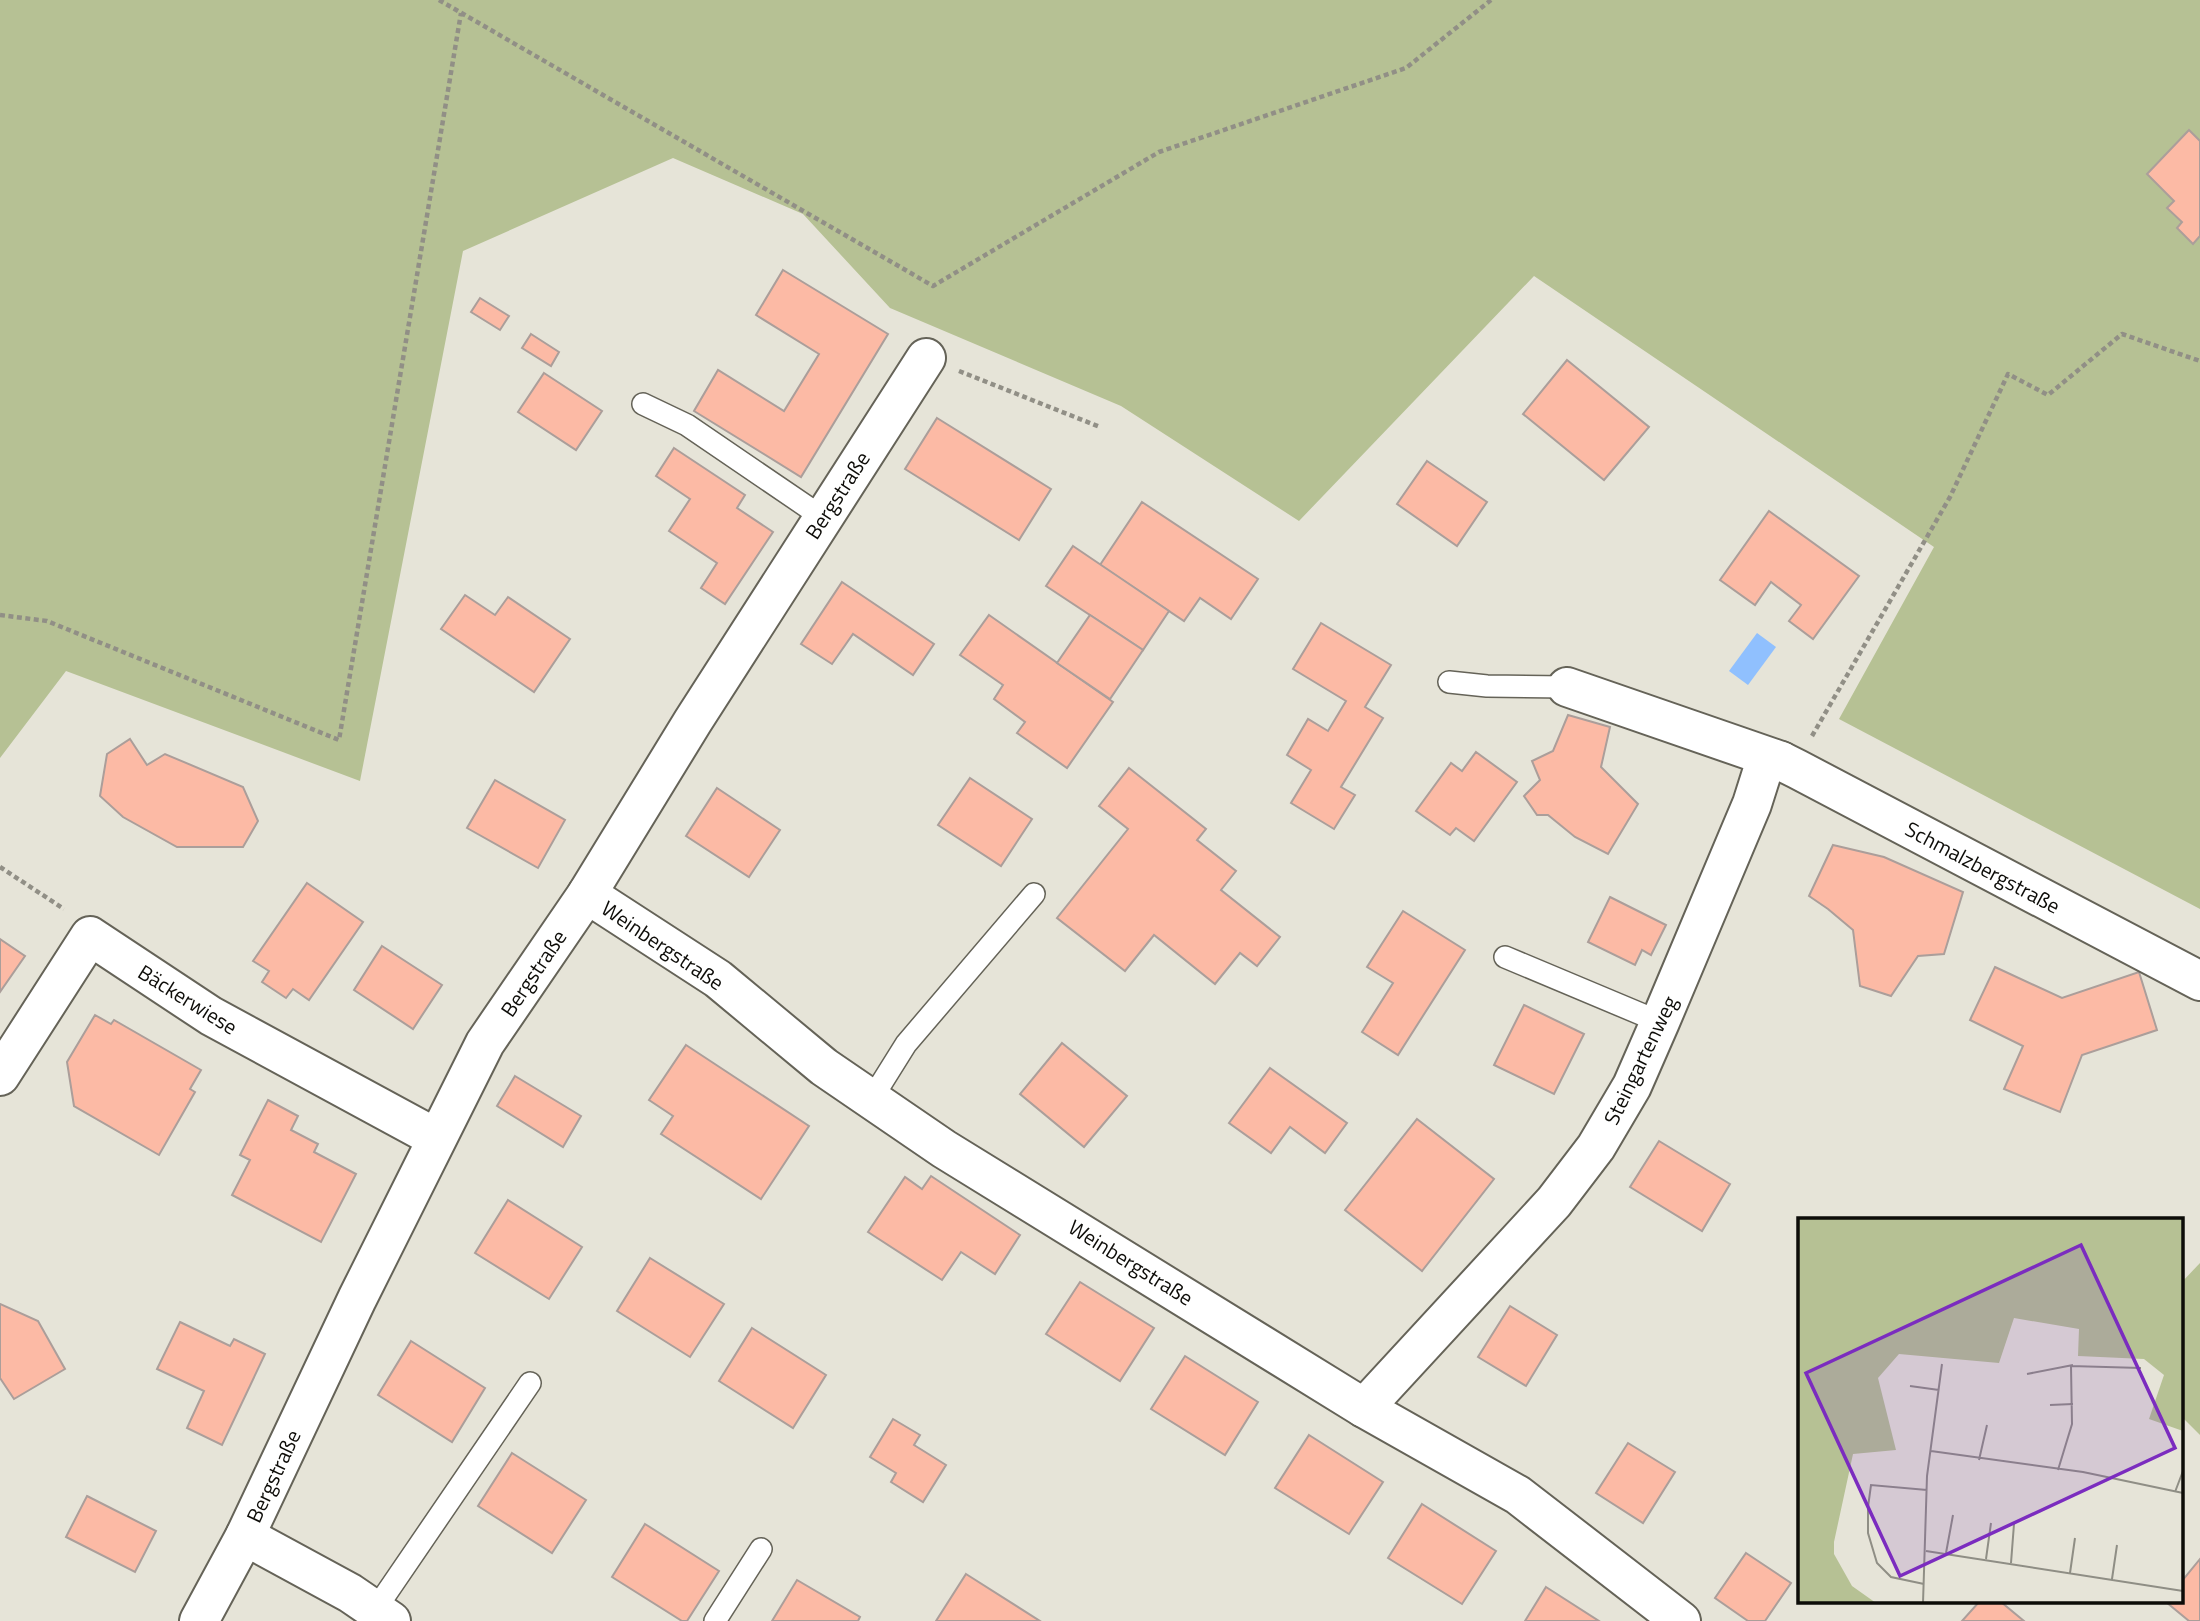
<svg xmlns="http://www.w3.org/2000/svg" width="2200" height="1621" viewBox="0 0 2200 1621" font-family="'Titillium Web',sans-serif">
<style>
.green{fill:#b6c194}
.water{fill:#90c0fe}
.building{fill:#fcbaa5;stroke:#ab9e9a;stroke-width:2}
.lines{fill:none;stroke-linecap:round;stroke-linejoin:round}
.service-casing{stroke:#656358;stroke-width:24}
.minor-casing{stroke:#656358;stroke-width:42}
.path{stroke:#918f86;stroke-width:4.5;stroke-dasharray:5 3.5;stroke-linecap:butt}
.service{stroke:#fff;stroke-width:21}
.minor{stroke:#fff;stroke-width:38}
.labels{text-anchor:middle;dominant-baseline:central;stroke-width:7;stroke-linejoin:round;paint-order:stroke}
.street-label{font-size:21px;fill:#0d0c08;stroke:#fff}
.inset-road{fill:none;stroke:#8f8e85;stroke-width:2}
.view{fill:#7b2cbf;fill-opacity:0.15;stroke:#7b2cbf;stroke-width:3.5}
.inset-edge{fill:none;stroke:#0d0c08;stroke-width:3.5}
</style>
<rect width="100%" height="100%" fill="#e6e4d8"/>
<!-- green -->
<g class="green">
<polygon points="0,0 2200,0 2200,909 1839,719 1934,547 1534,276 1299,521 1121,406 890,308 803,214 673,158 463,251 360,781 66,671 0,758"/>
<polygon points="2200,1263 2200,1435 2181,1416 2181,1283"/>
</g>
<!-- water -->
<polygon class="water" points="1757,633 1776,647 1748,685 1729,671"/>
<!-- building -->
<g class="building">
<polygon points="2189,130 2200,141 2200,236 2193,244 2177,228 2182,222 2167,208 2174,201 2147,174"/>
<polygon points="783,270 888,334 801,477 694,411 718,370 784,411 819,354 756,315"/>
<polygon points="480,298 509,316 500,330 471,312"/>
<polygon points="531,334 559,352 551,366 522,348"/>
<polygon points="1567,360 1649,427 1604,480 1523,414"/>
<polygon points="544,373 602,411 576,450 518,412"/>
<polygon points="937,418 1051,489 1019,540 905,469"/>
<polygon points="674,448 745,495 737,508 773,532 725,604 701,588 717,563 669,531 690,499 656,476"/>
<polygon points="1427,461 1487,502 1457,546 1397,504"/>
<polygon points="1142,502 1258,579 1231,619 1200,598 1184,621 1100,565"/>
<polygon points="1769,511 1859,576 1813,639 1789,621 1801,605 1771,582 1755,605 1720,580"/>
<polygon points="1073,546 1169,611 1143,650 1046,586"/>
<polygon points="842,582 934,644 913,675 853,634 832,664 801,644"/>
<polygon points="465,595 495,615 508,597 570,639 534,692 441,629"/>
<polygon points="989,615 1113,702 1067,768 1017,733 1025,722 994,699 1003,685 960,655"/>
<polygon points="1090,615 1143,650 1110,699 1057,663"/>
<polygon points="1321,623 1391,665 1365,707 1383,718 1341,787 1355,795 1334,829 1291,803 1311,770 1287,755 1308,719 1328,731 1346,701 1293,669"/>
<polygon points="1568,715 1610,727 1601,767 1638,804 1608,854 1575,837 1548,815 1537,815 1524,796 1540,780 1532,761 1553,751"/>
<polygon points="130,739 147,765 165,754 243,787 258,821 243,847 177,847 123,817 100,796 107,754"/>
<polygon points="1476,752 1517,782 1474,841 1456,828 1450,835 1416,811 1451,763 1462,771"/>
<polygon points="1129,768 1206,829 1197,840 1236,871 1221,890 1280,937 1257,966 1240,953 1215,984 1154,935 1125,971 1057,918 1128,829 1099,806"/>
<polygon points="970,778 1032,819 1001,866 938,825"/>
<polygon points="495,780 565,820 538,868 467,828"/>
<polygon points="717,788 780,830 749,877 686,836"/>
<polygon points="1833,845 1884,857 1963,892 1944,954 1918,956 1891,996 1860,986 1853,930 1828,909 1809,896"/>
<polygon points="307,883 363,922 309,1000 293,989 286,998 262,982 269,971 253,961"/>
<polygon points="1610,897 1666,925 1651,955 1642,950 1635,965 1588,942"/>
<polygon points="1403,911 1465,950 1398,1055 1362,1032 1393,983 1367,967"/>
<polygon points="0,939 25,956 0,992"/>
<polygon points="382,946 442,985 413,1029 354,990"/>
<polygon points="1995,967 2062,998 2139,972 2157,1030 2082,1055 2060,1112 2004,1089 2023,1046 1970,1020"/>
<polygon points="1524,1005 1584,1034 1554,1094 1494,1065"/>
<polygon points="95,1015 111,1024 114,1020 201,1070 190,1089 195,1092 159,1155 74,1106 67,1062"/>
<polygon points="1062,1043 1127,1096 1084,1147 1020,1094"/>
<polygon points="686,1045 809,1126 761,1199 661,1134 673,1116 649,1100"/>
<polygon points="1270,1068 1347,1123 1325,1153 1290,1127 1271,1153 1229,1123"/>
<polygon points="515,1076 581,1116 563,1147 497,1106"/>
<polygon points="268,1100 298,1116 291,1130 318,1144 314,1152 356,1174 321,1242 232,1195 250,1160 240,1155"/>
<polygon points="1417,1119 1494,1179 1422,1271 1345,1210"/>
<polygon points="1659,1141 1730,1184 1702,1231 1630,1187"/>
<polygon points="931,1176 1020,1235 995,1274 961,1252 942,1280 868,1232 905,1177 922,1189"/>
<polygon points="508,1200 582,1247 549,1299 475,1253"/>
<polygon points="650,1258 724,1304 690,1357 617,1311"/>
<polygon points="1080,1282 1154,1328 1120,1381 1046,1334"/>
<polygon points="0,1304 38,1321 65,1369 14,1399 0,1378"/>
<polygon points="1510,1306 1557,1335 1526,1386 1478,1357"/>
<polygon points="180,1322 230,1346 234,1339 265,1354 222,1445 187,1428 204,1391 157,1369"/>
<polygon points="752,1328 826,1375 793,1428 719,1381"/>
<polygon points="411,1341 485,1388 452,1442 378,1395"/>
<polygon points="1185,1356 1258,1402 1225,1455 1151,1409"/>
<polygon points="893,1419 920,1435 914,1445 946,1465 923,1502 891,1482 896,1473 870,1457"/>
<polygon points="1309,1435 1383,1482 1349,1534 1275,1488"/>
<polygon points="1628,1443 1675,1472 1643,1523 1596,1493"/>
<polygon points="512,1453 586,1500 552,1553 478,1506"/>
<polygon points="87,1496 156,1531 135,1572 66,1537"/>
<polygon points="1422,1504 1496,1551 1462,1604 1388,1558"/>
<polygon points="645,1524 719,1571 687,1621 682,1621 612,1577"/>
<polygon points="1746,1553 1791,1583 1765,1621 1748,1621 1715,1598"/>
<polygon points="2200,1559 2200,1621 2189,1621 2166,1602 2181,1602 2181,1582"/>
<polygon points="966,1574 1040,1621 936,1621"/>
<polygon points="797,1580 860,1617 858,1621 772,1621"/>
<polygon points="1546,1587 1599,1621 1525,1621"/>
<polygon points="1979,1602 2001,1602 2024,1621 1962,1621"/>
</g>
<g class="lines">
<!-- service casing -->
<g class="service-casing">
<g id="service">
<polyline points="643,404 687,425 822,517"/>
<polyline points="1449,682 1487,686 1567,687"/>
<polyline points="1505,957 1660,1022"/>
<polyline points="871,1100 906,1044 1034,894"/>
<polyline points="375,1610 530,1383"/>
<polyline points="715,1621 761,1549"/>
</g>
</g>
<!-- minor casing -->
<g class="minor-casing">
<g id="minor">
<polyline points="1567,687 1781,761"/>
<polyline points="587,894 718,979 824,1067 944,1149 1364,1408 1518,1495 1681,1621"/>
<polyline points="0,1076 90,936 211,1016 436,1138"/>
<polyline points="1364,1408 1554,1202 1596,1147 1632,1086 1660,1022 1752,804 1764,766 1781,761 1797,769 2200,981"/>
<polyline points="245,1536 350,1593 391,1621"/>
<polyline points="199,1621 245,1536 357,1299 485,1043 587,894 693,721 926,358"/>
</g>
</g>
<!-- path -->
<g class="path">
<polyline points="439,0 933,286 1159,152 1406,68 1491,0"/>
<polyline points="959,371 1100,427"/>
<polyline points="0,615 47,621 339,740 461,13"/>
<polyline points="1812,736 1950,497 2008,374 2048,395 2122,334 2200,361"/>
<polyline points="0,867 64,909"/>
</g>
<!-- service -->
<use href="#service" class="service"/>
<!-- minor -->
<use href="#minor" class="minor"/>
</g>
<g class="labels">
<!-- street labels -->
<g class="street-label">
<text transform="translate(837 495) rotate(-57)">Bergstraße</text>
<text transform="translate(1983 867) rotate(28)">Schmalzbergstraße</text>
<text transform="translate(663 945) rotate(34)">Weinbergstraße</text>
<text transform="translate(533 973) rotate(-56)">Bergstraße</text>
<text transform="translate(188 999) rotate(32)">Bäckerwiese</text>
<text transform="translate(1640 1060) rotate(-64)">Steingartenweg</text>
<text transform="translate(1131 1262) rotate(32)">Weinbergstraße</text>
<text transform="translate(273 1476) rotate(-65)">Bergstraße</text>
</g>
</g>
<!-- overview -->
<g transform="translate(1798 1218)">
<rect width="385" height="385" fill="#e6e4d8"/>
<path d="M0 0H385V213L351 201 366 157 346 141 280 138 281 111 216 100 201 145 101 136 80 160 98 232 55 236 36 324V336L54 368 78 385H0Z" fill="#b6c194"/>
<path class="inset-road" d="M229 156 275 147M112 168 141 172M252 187 275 186M133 233 285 254 385 275M181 242 189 207M260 252 274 206 273 148 343 150M377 274 385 253M128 333 385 373M148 335 155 297M188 341 193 305M213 345 216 306M272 355 277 320M314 361 319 327M126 366 93 359 79 345 70 315V289L73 267 129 272M125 385 129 258 144 146"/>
<path class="view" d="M283 27 377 230 102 358 8 155Z"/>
<rect width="385" height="385" class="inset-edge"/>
</g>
</svg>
